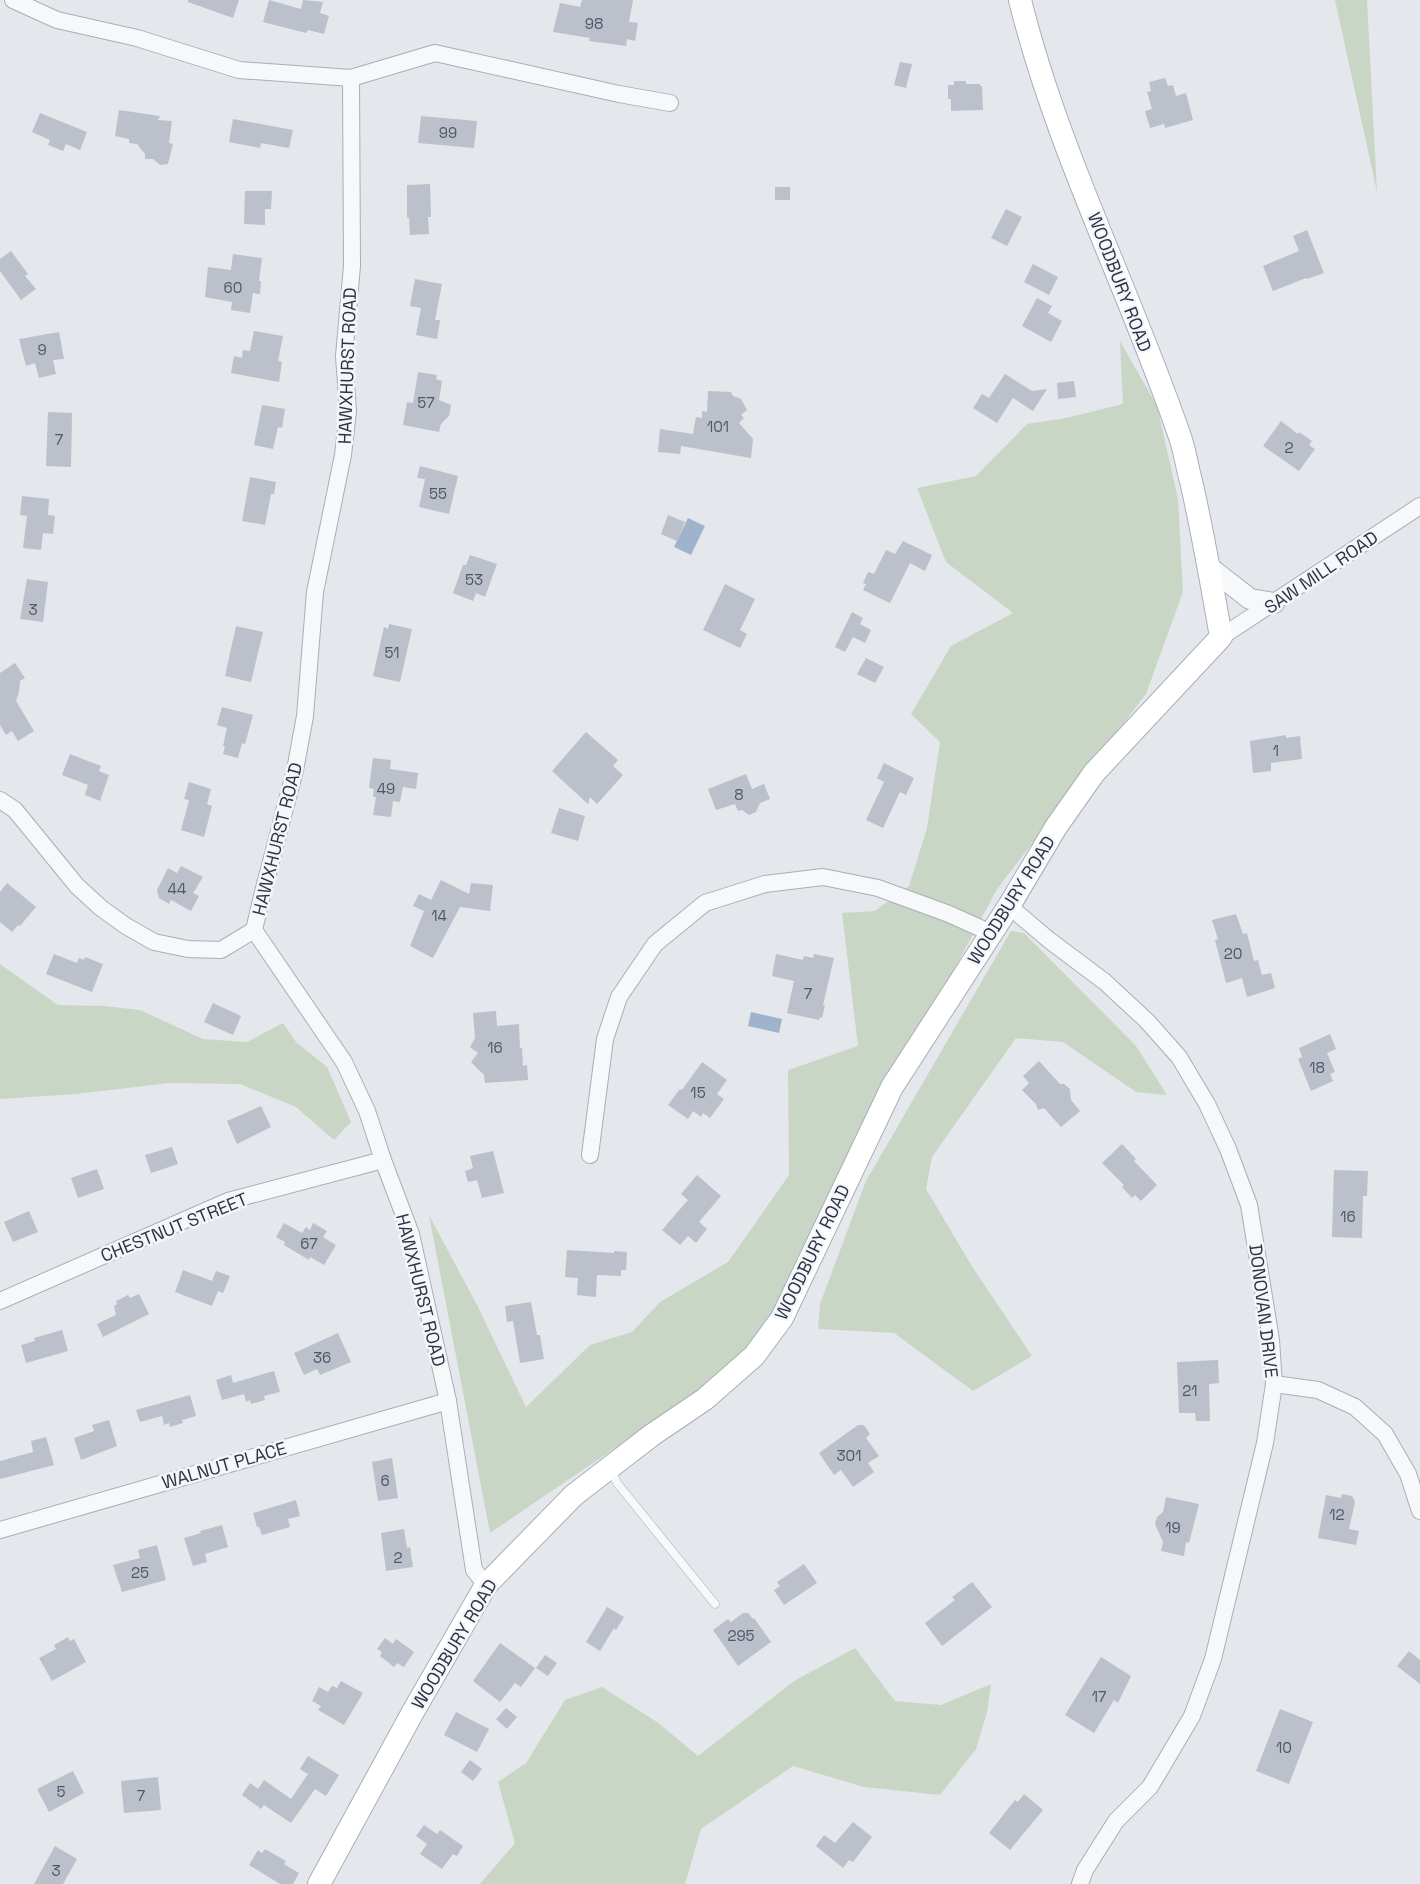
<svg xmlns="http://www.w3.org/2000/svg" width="1420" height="1884" viewBox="0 0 1420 1884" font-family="'Space Grotesk',sans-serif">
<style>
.green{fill:#c9d6c5}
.water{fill:#9fb4cc}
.building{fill:#bbc0ca}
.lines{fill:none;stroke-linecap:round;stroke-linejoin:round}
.service-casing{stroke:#a9aeb7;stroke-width:9}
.minor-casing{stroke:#a9aeb7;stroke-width:18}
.tertiary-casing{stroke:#a9aeb7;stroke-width:22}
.secondary-casing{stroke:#a9aeb7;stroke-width:24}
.service{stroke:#f7f8fa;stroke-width:8}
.minor{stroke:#f7f8fa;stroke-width:16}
.tertiary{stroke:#f7f8fa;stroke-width:20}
.secondary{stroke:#fff;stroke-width:22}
.labels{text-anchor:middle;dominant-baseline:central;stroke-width:5;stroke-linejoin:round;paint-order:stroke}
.number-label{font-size:15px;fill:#4f5766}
.street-label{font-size:18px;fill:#2b3445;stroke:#f4f6f9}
</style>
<rect width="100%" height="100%" fill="#e4e7ec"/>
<!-- green -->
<g class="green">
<polygon points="1335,0 1367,0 1377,192"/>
<polygon points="1120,341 1157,406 1178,499 1183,592 1146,694 997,889 749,1357 490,1533 429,1215 478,1307 526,1407 590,1345 632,1332 660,1302 728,1262 789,1175 788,1070 858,1046 842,913 875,911 909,886 927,828 940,742 911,714 951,646 1013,613 946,562 917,488 976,476 1027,424 1066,418 1123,404"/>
<polygon points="1011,931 1024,933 1136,1046 1167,1095 1136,1092 1063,1042 1016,1038 932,1157 926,1189 973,1268 1032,1356 973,1391 894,1333 818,1329 820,1304 866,1181"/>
<polygon points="0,964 58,1005 104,1006 140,1010 203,1039 247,1042 283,1023 296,1042 327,1067 351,1122 334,1140 296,1107 240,1084 169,1083 76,1094 0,1099"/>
<polygon points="855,1648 895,1701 941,1705 991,1684 987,1712 976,1749 940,1795 864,1787 793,1766 701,1829 685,1884 480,1884 515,1843 498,1782 526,1763 565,1700 602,1687 657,1722 698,1756 794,1681"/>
</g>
<!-- water -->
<g class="water">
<polygon points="688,518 705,526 691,555 674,547"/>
<polygon points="751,1012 782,1019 779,1033 748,1026"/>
</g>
<!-- building -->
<g class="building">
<polygon points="188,0 239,0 233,18 188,2"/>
<polygon points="269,0 301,9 303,0 323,2 320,13 329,16 324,34 308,30 306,33 263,22"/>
<polygon points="582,0 633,0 629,22 638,23 635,41 627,39 626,46 589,41 590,38 553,32 560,3 580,7"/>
<polygon points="900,62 912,64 906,88 894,85"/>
<polygon points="1165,78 1168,86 1173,85 1176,96 1186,93 1193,120 1165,128 1164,124 1150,128 1145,111 1152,109 1147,92 1151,91 1149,82"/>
<polygon points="954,81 966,81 966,84 980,84 980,86 982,86 983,110 951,111 951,99 948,99 948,85 954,85"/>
<polygon points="119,110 160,116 158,120 172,121 169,143 173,144 168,164 160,165 153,159 145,159 145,154 137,144 129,143 129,139 115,136"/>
<polygon points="40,113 87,132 80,150 66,144 63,151 48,145 50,140 32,132"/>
<polygon points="421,116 477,121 474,148 418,143"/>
<polygon points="233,119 293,130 289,148 261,143 260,148 229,142"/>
<polygon points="430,184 431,217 428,217 429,234 410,235 409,218 407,217 407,185"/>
<rect x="775" y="187" width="15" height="13"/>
<polygon points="245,191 272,191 271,209 265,209 265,225 244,224"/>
<polygon points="1006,209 1022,217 1007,246 991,238"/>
<polygon points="1307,230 1324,273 1307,279 1306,278 1273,291 1263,266 1299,251 1293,236"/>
<polygon points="11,251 28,274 25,276 36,289 21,300 0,271 0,259"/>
<polygon points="233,254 262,258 259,281 261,281 260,294 253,293 250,313 231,310 232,302 205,297 208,267 231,270"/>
<polygon points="1033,264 1058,277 1049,295 1024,282"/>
<polygon points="415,279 442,284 435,320 440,320 437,339 416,335 421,308 410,306"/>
<polygon points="1037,298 1052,306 1048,313 1062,321 1051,342 1022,326"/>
<polygon points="254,331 283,336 278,361 282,362 279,382 231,373 234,356 242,358 243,350 250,351"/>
<polygon points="59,332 64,359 53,360 56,374 39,378 35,363 26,366 19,339"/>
<polygon points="418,372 437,375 436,379 442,381 439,400 451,405 449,416 441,424 439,432 403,425 407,402 413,403"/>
<polygon points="1005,374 1032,391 1047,389 1033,411 1013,398 997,423 973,408 982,394 989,398"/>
<polygon points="1074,381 1076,397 1058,399 1057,383"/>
<polygon points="708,391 731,392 733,396 741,399 747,410 741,415 744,418 739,423 753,439 751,458 681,446 680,454 658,452 660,429 693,434 696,417 702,418 702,411 707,412"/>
<polygon points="262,405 285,409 282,428 278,427 273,449 254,445"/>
<polygon points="48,412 72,413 71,467 46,466"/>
<polygon points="1281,421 1298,434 1299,432 1312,441 1309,445 1315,449 1299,471 1263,446"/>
<polygon points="420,466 458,476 449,514 419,507 425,479 417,478"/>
<polygon points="250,477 276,482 274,494 271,494 265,525 242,521"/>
<polygon points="22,496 49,499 48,515 55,516 53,534 43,533 41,550 23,548 27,516 20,515"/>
<polygon points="668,515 685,522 677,541 661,534"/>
<polygon points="903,541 932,555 925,571 910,563 890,603 863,590 866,584 863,583 868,572 874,574 886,550 895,554"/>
<polygon points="470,555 497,564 485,597 476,593 473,601 453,593 463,565 466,565"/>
<polygon points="27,579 48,582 43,622 20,619"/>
<polygon points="725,584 755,599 740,630 747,634 740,648 703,630"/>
<polygon points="852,612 863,618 860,624 871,630 865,643 853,637 845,652 835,647"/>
<polygon points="389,624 412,629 400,682 373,676 384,627 388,629"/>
<polygon points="236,626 263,632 251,682 225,676"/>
<polygon points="866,658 884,667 875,683 857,674"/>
<polygon points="15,663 25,678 20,681 19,692 16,701 34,731 18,741 12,731 6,735 0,725 0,673"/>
<polygon points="222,707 253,715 245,744 242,743 238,758 223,754 225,746 223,746 227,728 217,725"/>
<polygon points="586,732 618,760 613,766 623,775 597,804 590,797 588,804 552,771"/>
<polygon points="1286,735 1286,738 1300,736 1302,759 1271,763 1271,771 1253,773 1250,741"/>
<polygon points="70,754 101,766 99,771 109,775 100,801 85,795 88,785 62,775"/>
<polygon points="373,758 391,760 390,769 418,773 416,789 403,787 400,802 393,801 391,817 373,815 376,797 373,797 374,789 369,788"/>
<polygon points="884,763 914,778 906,795 900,792 883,828 866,820 884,782 877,778"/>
<polygon points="746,774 752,789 764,784 770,799 760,803 756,812 749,815 742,810 738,811 735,804 716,810 708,789"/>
<polygon points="189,782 211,789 207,804 212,806 204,837 181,830 189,800 184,799"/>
<polygon points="559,808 585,816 578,841 551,833"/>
<polygon points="181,866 203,877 193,893 199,896 191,911 171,900 169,904 159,898 157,890 168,868 177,873"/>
<polygon points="441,880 469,894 471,883 493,885 490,911 460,907 433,958 410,946 424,911 413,906 419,894 431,900"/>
<polygon points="7,883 36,907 20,926 18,925 12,932 0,922 0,892"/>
<polygon points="1236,914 1243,934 1247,933 1254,961 1258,960 1262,975 1271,973 1275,988 1247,997 1242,978 1226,983 1215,940 1218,939 1212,920"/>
<polygon points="54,954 77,963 79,958 84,960 85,957 103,964 92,992 46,974"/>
<polygon points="776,954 803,960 804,956 813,958 814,954 834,958 823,1005 825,1005 822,1018 820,1017 819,1020 787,1013 794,981 772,976"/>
<polygon points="213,1003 241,1016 233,1035 204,1022"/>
<polygon points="496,1011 497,1026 519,1024 520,1048 522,1048 523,1066 527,1065 528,1080 485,1083 484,1075 471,1062 478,1053 470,1047 475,1038 473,1013"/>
<polygon points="1330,1034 1336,1049 1327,1053 1335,1072 1330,1074 1333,1081 1311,1091 1298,1059 1302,1057 1299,1048"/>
<polygon points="1039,1061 1060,1084 1064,1084 1070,1089 1071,1100 1080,1111 1061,1127 1044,1108 1038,1110 1036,1104 1022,1090 1029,1083 1023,1076"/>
<polygon points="702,1062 727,1080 717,1094 724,1099 710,1118 703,1113 701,1117 693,1111 688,1119 668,1105 680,1089 682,1090"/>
<polygon points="261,1106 271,1127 237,1144 227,1121"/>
<polygon points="1122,1144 1136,1159 1134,1161 1157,1185 1141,1201 1135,1195 1132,1198 1122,1187 1124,1185 1102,1163"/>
<polygon points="172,1147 178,1164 151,1173 145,1155"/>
<polygon points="493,1151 504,1193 482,1198 477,1180 468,1182 465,1171 473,1168 470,1156"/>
<polygon points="97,1169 104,1189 78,1198 71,1178"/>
<polygon points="1334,1170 1368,1171 1367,1196 1363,1196 1362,1238 1332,1237"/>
<polygon points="697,1175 721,1196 699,1222 707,1229 696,1243 688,1236 680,1245 662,1230 688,1200 681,1194"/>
<polygon points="29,1211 38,1232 13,1242 4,1222"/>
<polygon points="284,1223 302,1233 306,1227 310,1230 313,1223 327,1231 323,1237 336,1245 324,1265 310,1257 309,1260 284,1245 285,1242 276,1237"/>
<polygon points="567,1250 614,1253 614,1251 627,1252 626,1270 621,1270 621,1276 597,1275 596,1297 577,1295 578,1278 565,1277"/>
<polygon points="183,1270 212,1281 216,1271 230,1276 223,1293 218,1291 212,1306 175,1292"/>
<polygon points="139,1294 149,1314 103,1337 97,1324 116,1315 114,1306 117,1304 116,1301 128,1295 130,1298"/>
<polygon points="531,1302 537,1335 540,1335 544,1359 520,1363 513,1321 507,1322 505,1306"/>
<polygon points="62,1330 68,1351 26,1363 21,1345 35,1341 34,1338"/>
<polygon points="338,1333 351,1362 320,1375 317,1369 304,1375 294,1353"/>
<polygon points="1218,1360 1219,1383 1209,1384 1210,1421 1196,1421 1195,1413 1179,1413 1177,1362"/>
<polygon points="274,1371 280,1392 264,1396 265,1400 251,1404 250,1400 246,1402 244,1394 222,1400 216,1380 231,1375 233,1383"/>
<polygon points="190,1395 196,1416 182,1420 183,1423 170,1427 169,1423 164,1425 162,1416 140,1422 136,1410"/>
<polygon points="109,1420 117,1446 81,1460 74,1438 94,1431 92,1425"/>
<polygon points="858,1425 864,1425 870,1434 866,1438 879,1456 868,1463 874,1472 853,1487 841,1470 834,1475 819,1453"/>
<polygon points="46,1437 54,1465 0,1479 0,1461 33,1452 31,1441"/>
<polygon points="392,1458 398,1498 378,1501 372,1462"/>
<polygon points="1342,1494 1352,1496 1355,1502 1349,1529 1359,1531 1356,1545 1318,1538 1326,1495 1341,1498"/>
<polygon points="1166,1497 1199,1504 1189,1543 1186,1542 1184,1556 1161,1551 1163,1542 1155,1524 1157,1517 1163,1512"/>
<polygon points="296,1500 300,1516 288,1519 290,1527 262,1535 259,1527 257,1527 253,1513"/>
<polygon points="222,1525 228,1547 205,1554 207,1562 193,1566 184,1538 201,1533 200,1531"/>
<polygon points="404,1529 407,1548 410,1547 413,1567 386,1571 381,1533"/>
<polygon points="157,1545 166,1580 122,1592 113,1565 140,1558 138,1550"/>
<polygon points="804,1564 817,1583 784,1605 774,1590 780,1586 777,1582"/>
<polygon points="972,1582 992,1607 942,1646 925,1623 955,1600 952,1597"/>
<polygon points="607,1607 624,1617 616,1630 614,1628 600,1651 586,1642"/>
<polygon points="743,1613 748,1613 753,1619 754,1618 771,1642 738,1666 713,1630 728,1619 731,1622"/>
<polygon points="68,1637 70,1641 74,1639 86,1662 52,1681 39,1658 56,1649 54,1645"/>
<polygon points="385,1638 393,1644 396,1639 414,1652 404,1667 397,1663 394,1667 380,1656 382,1652 377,1649"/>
<polygon points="500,1643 535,1668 521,1687 515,1683 500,1702 473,1681"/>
<polygon points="1409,1651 1420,1660 1420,1684 1397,1666"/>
<polygon points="545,1655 557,1663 548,1676 536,1668"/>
<polygon points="1101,1657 1131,1676 1118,1703 1114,1700 1094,1733 1065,1715"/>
<polygon points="341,1681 363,1693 344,1725 318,1710 321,1706 312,1701 319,1687 328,1692 332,1686 337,1688"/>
<polygon points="506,1708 517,1717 507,1729 496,1719"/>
<polygon points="1280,1709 1313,1722 1289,1784 1256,1771"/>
<polygon points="456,1712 489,1729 477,1752 444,1735"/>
<polygon points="308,1756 339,1775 326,1796 315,1789 291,1823 264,1805 261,1809 242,1795 250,1783 258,1789 264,1780 291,1799 308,1774 300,1769"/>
<polygon points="470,1760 482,1769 473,1781 461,1772"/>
<polygon points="73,1771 84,1793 49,1812 37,1789"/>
<polygon points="158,1777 161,1810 124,1813 121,1781"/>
<polygon points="1024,1794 1043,1810 1010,1850 989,1833 1015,1800 1018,1802"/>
<polygon points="853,1822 872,1837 853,1862 849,1860 843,1868 816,1846 824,1835 835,1843"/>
<polygon points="424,1825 437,1834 440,1830 463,1846 457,1856 453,1854 442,1869 420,1854 427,1844 416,1836"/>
<polygon points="55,1846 77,1859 63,1884 34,1884"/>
<polygon points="265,1849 286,1861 284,1864 299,1873 293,1884 280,1884 249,1865 258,1850 262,1853"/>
</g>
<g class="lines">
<!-- service casing -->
<g class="service-casing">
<polyline id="service" points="611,1470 617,1483 715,1604"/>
</g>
<!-- minor casing -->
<g class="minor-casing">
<g id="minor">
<polyline points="13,0 57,20 137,38 239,70 351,78 435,53 619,94 670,103"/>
<polyline points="351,78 352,266 344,356 348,411 343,455 315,592 305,716 295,770 262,896 254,930 344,1062 367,1111 383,1160 411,1234 448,1401 474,1570 486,1585"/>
<polyline points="1221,637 1420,506"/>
<polyline points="0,800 15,810 77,886 101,908 126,926 154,942 188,949 221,950 254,930"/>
<polyline points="1009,906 1049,940 1105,982 1147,1021 1179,1057 1207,1104 1228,1149 1249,1205 1271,1340 1274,1384 1265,1443 1213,1659 1192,1716 1150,1787 1116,1821 1085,1870 1080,1884"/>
<polyline points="590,1155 605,1039 619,997 655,944 705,903 765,884 823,877 878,888 949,914 991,933"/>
<polyline points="0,1301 228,1201 383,1160"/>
<polyline points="1274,1384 1318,1390 1355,1407 1385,1434 1408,1474 1420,1511"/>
<polyline points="0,1530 448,1401"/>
</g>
</g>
<!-- tertiary casing -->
<g class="tertiary-casing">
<polyline id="tertiary" points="1209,567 1250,599 1274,603"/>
</g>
<!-- secondary casing -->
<g class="secondary-casing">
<path id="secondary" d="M319 1884 414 1710 486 1585 574 1495 652 1435 705 1399 754 1356 782 1318 892 1087 1009 906 1056 827 1094 773 1221 637C1212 585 1203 533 1191 481 1187 467 1185 451 1180 437 1130 291 1057 150 1020 0"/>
</g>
<!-- service -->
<use href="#service" class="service"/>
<!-- minor -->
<use href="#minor" class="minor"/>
<!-- tertiary -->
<use href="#tertiary" class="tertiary"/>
<!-- secondary -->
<use href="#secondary" class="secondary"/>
</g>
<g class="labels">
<!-- number labels -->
<g class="number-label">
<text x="594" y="23">98</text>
<text x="448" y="132">99</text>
<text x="233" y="287">60</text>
<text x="42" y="349">9</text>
<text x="426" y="402">57</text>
<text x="718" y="426">101</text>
<text x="59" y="439">7</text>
<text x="1289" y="447">2</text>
<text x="438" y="493">55</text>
<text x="474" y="579">53</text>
<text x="33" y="609">3</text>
<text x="392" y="652">51</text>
<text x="1276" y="750">1</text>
<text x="386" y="788">49</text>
<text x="739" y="794">8</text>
<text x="177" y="888">44</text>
<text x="439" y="915">14</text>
<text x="1233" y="953">20</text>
<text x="808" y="993">7</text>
<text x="495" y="1047">16</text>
<text x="1317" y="1067">18</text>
<text x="698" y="1092">15</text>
<text x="1348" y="1216">16</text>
<text x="309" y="1243">67</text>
<text x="322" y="1357">36</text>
<text x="1190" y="1390">21</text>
<text x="849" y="1455">301</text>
<text x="385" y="1480">6</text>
<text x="1337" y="1514">12</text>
<text x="1173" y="1527">19</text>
<text x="398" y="1557">2</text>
<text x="140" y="1572">25</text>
<text x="741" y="1635">295</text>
<text x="1099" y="1696">17</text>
<text x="1284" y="1747">10</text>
<text x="61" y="1791">5</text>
<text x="141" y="1795">7</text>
<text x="56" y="1870">3</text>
</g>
<!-- street labels -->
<g class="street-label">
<text transform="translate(1120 282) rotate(69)">WOODBURY ROAD</text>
<text transform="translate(347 366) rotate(-88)">HAWXHURST ROAD</text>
<text transform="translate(1321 572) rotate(-34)">SAW MILL ROAD</text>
<text transform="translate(277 839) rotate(-76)">HAWXHURST ROAD</text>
<text transform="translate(1011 900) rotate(-58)">WOODBURY ROAD</text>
<text transform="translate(174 1227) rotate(-22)">CHESTNUT STREET</text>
<text transform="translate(812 1252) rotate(-64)">WOODBURY ROAD</text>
<text transform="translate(421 1290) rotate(76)">HAWXHURST ROAD</text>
<text transform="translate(1264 1311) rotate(83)">DONOVAN DRIVE</text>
<text transform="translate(224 1465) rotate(-16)">WALNUT PLACE</text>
<text transform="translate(454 1644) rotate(-59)">WOODBURY ROAD</text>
</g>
</g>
</svg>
